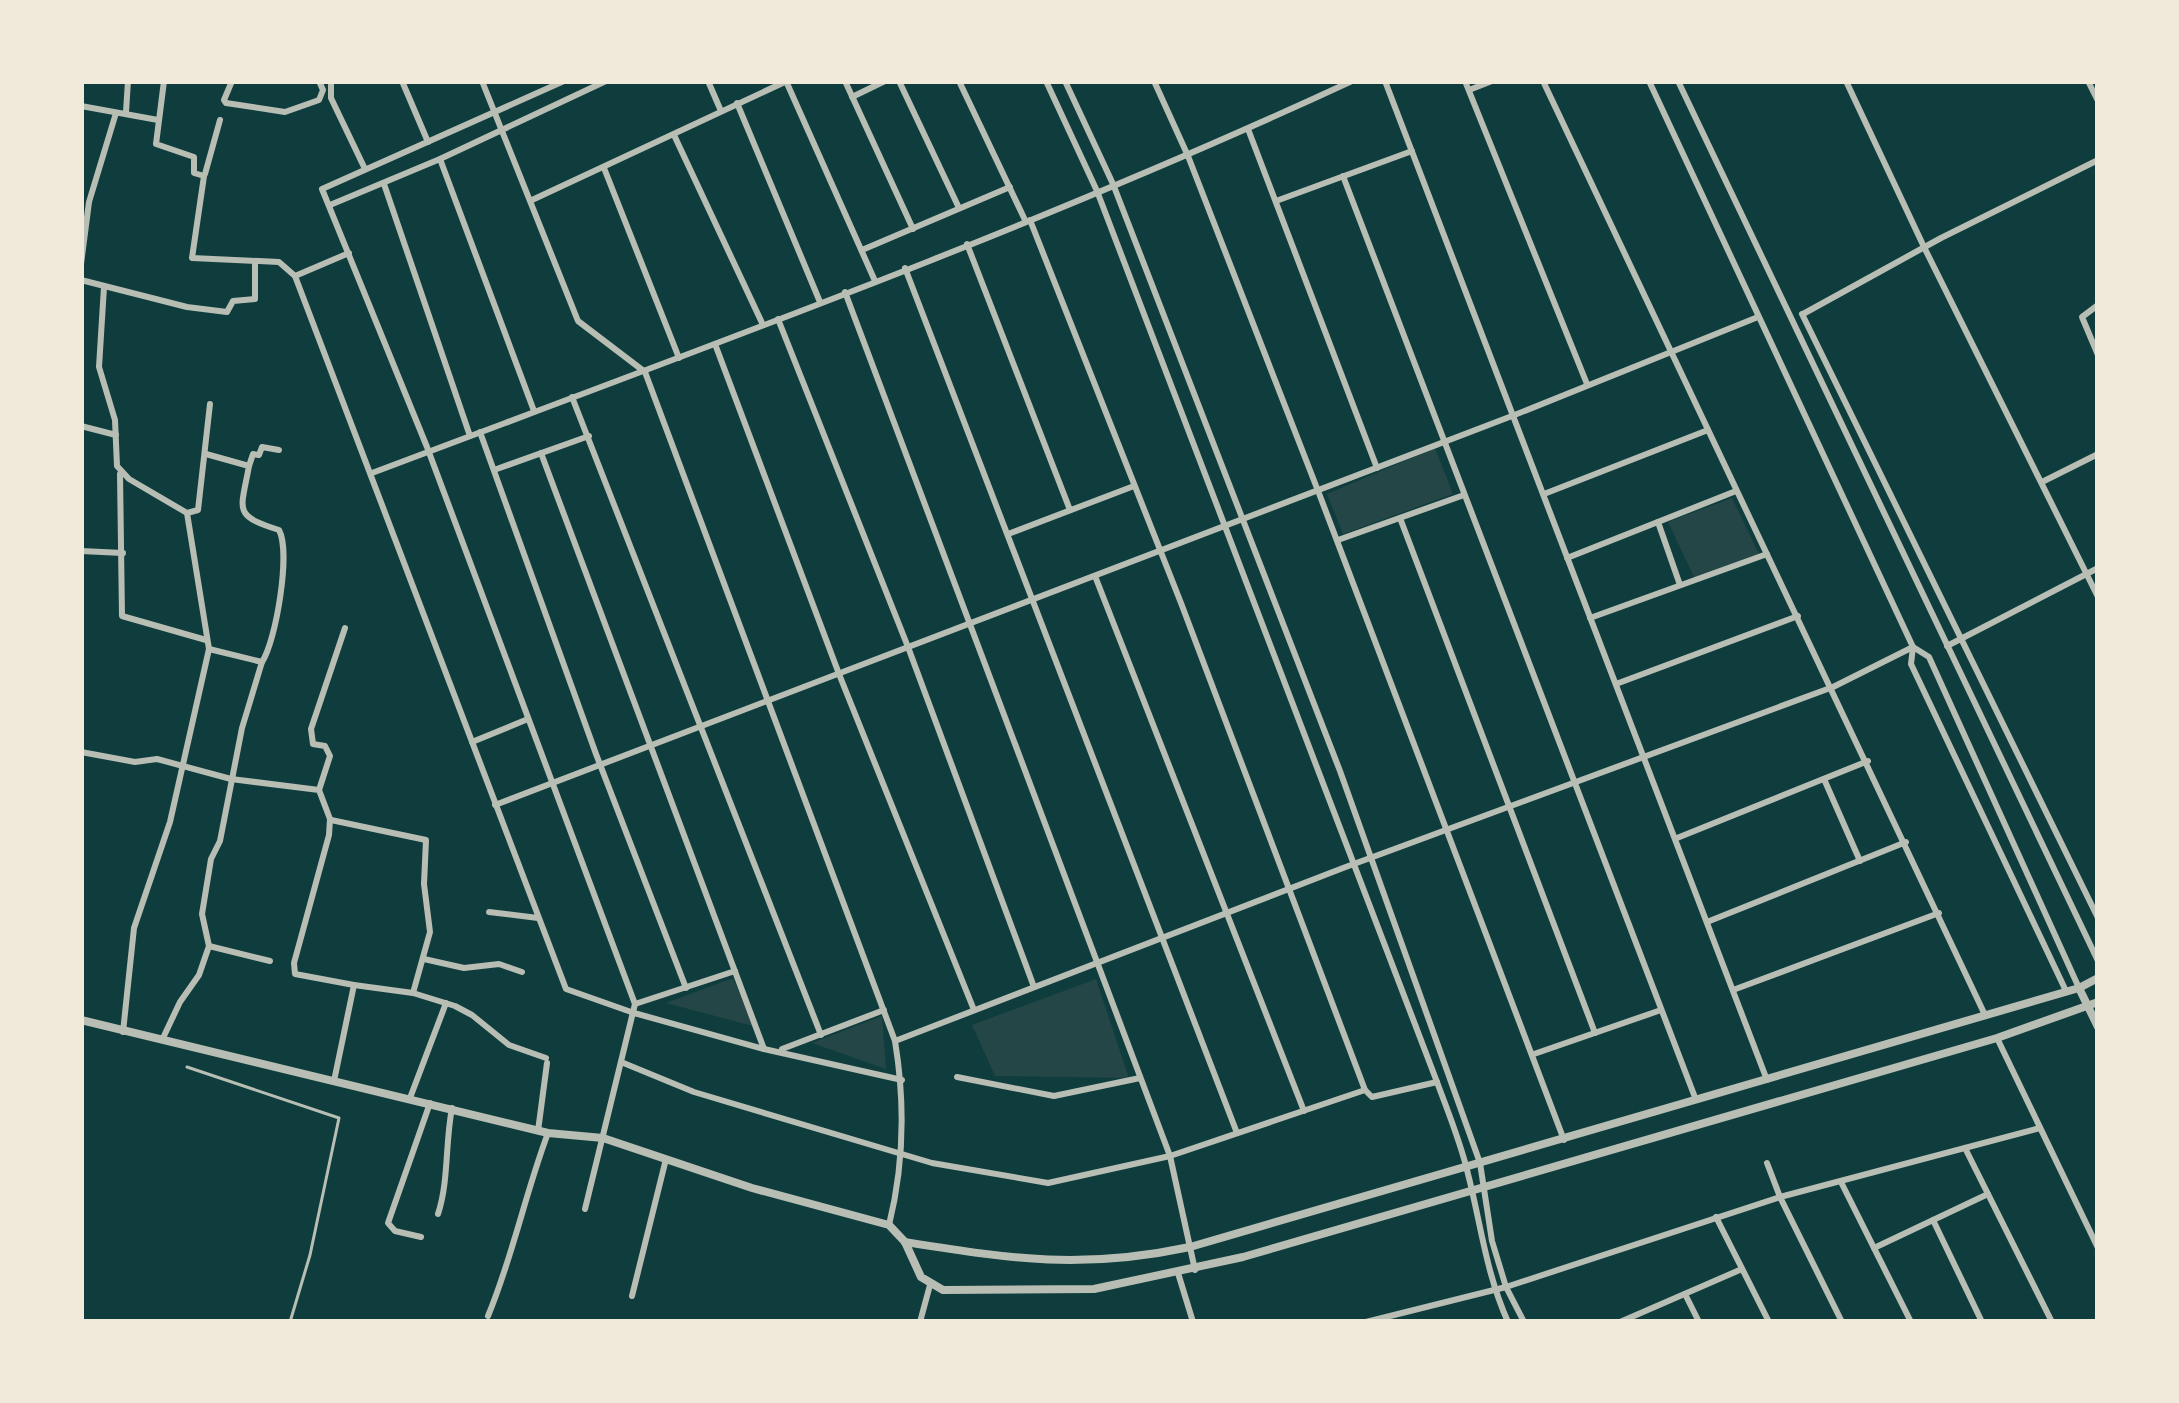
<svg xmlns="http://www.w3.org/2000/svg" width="2179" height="1403" viewBox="0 0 2179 1403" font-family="'Noto Sans',sans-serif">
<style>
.green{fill:#244646}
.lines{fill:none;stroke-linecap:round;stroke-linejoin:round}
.service{stroke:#b8beb3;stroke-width:3}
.minor{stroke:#b8beb3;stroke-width:6}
.tertiary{stroke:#b8beb3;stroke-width:8}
</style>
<rect width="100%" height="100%" fill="#0f3d3e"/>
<!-- green -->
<g class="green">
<polygon points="1435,448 1453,494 1343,534 1327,494"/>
<polygon points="1732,498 1759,554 1695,579 1668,522"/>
<polygon points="733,978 753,1026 666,1003"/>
<polygon points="1096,979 1129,1078 995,1076 972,1025"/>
<polygon points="882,1016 886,1069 812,1043"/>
</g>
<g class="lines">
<!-- service -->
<polyline class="service" points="187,1067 339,1118 310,1255 290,1322"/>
<!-- minor -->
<g class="minor">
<polyline points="164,81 156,144 194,157 194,173 204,176 192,258 279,262 295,276"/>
<polyline points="232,81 224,100 226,103 285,112 319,100 323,90 319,81"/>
<polyline points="402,81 428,142"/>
<path d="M482 81 578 321 645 372 895 1041C905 1102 904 1165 889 1225"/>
<polyline points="564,81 322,189 427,447 635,1004"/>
<polyline points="708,81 721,111"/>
<polyline points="786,81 875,281"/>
<polyline points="845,81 913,229"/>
<polyline points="899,81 959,208"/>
<polyline points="959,81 1025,220"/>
<path d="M1046 81 1097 191 1437 1082C1448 1112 1461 1143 1468 1174 1481 1225 1486 1273 1508 1322"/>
<polyline points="1065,81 1113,184 1340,771 1480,1163 1492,1241 1506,1287 1524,1322"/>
<polyline points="1154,81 1188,156 1320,496 1564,1140"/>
<polyline points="1385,81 1767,1080"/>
<polyline points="1465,81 1587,384"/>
<polyline points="1543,81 1985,1015"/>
<polyline points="1649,81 1913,647 1911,664 2066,991"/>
<polyline points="1678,81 2098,961"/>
<polyline points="1846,81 1924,247 2098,597"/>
<polyline points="1967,81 1975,81"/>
<polyline points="2088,81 2098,101"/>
<polyline points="331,84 331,98 365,169"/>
<polyline points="1469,90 1492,81"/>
<polyline points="852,97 885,81"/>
<polyline points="737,103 820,302"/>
<polyline points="81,106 158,120"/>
<polyline points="126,112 128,81"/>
<polyline points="1248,129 1377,468"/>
<polyline points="674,135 763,325"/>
<polyline points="440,159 534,411"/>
<polyline points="604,168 679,358"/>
<polyline points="205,174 220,120"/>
<polyline points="1343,176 1696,1100"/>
<polyline points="384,184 470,436"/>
<polyline points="532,200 787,81"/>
<polyline points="1276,201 1412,151"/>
<polyline points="330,205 440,159 606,81"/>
<polyline points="1030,220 1181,603 1365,1090"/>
<polyline points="967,244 1070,510"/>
<polyline points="862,250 1010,187"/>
<polyline points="349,253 295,276 566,989 634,1013 764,1049 902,1080"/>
<polyline points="81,264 89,202 116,113"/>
<polyline points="905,268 1237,1133"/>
<polyline points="81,280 187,307 227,312 233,301 255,299 255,263"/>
<polyline points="104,287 99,367 115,420 117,466 129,479 187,513 209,649 170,822 134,928 123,1032"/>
<polyline points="845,292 1170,1156 1195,1270"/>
<polyline points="2098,305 2082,317 2098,355"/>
<polyline points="1802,314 2098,918"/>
<polyline points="1803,314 1941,238 2098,160"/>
<polyline points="778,319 908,647 1034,987"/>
<polyline points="715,344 839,674 974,1010"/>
<polyline points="572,397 821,1035"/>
<polyline points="81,426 116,435"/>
<polyline points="480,432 596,754 686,988"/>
<polyline points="541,453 764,1049"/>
<path d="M206 454 249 466C241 511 232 515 279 530 291 552 276 641 262 662L209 649"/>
<polyline points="249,466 253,454 259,455 262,447 279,450"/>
<polyline points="494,470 589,436"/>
<path d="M372 473C701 349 1033 229 1352 81"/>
<polyline points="120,474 122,616 206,640"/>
<polyline points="2042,482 2098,454"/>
<polyline points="1544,494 1708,430"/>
<polyline points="187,513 198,510 210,404"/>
<polyline points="1400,518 1595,1033"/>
<polyline points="1658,522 1680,585"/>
<polyline points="1008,534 1134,486"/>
<polyline points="1338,540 1464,495"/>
<polyline points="81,551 123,553"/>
<polyline points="1567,558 1736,491"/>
<polyline points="1095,576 1304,1111"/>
<polyline points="1590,618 1767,554"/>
<polyline points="1947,646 2098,568"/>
<polyline points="1913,647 1929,657 2079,988"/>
<polyline points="1616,684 1798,616"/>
<polyline points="472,742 528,719"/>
<polyline points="81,752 135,762 157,759 231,779 319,790 330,819 329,835 294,963 295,974 354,985 334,1081"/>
<polyline points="1824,779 1860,861"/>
<polyline points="319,790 330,756 325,746 313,744 311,729 345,628"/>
<polyline points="495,805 1512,416 1758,317"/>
<polyline points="331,820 426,840 424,884 430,932 413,993"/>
<polyline points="1677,838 1868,761"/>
<polyline points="489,912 538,918"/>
<polyline points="1707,922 1906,842"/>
<polyline points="209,946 270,961"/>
<polyline points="424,959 464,968 499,964 522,972"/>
<polyline points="354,985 413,993 455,1006 472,1015 509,1045 546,1058"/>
<polyline points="1733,990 1939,913"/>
<polyline points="163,1038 180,1002 199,975 209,946 202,914 211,859 220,841 242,728 262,662"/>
<polyline points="1997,1038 2098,1248"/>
<polyline points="895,1041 1343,868 1833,687 1913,647"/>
<polyline points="782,1049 884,1010"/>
<polyline points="1534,1054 1661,1010"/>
<polyline points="621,1062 694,1092 932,1163 1048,1183 1170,1156 1365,1090 1372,1097 1437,1082"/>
<polyline points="957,1077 1054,1096 1140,1078"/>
<polyline points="410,1098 446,1003"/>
<polyline points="538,1131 547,1063"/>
<polyline points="1965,1148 2052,1322"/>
<polyline points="1767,1163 1780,1197 1842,1322"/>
<polyline points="1841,1182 1911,1322"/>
<polyline points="585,1209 635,1004 735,971"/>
<path d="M438 1214C449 1180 445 1144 452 1108"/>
<polyline points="1716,1217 1769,1322"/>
<polyline points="1933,1220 1982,1322"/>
<polyline points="421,1237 395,1231 388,1223 430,1103"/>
<polyline points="1874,1248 1988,1194"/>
<polyline points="1178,1273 1193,1322"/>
<polyline points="1685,1294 1699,1322"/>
<polyline points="632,1296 666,1159"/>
<path d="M488 1316C513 1256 525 1194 548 1133"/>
<polyline points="920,1322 930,1285"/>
<polyline points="1366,1322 1506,1287 1780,1197 2040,1128"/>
<polyline points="1620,1322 1742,1269"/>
</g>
<!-- tertiary -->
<g class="tertiary">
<polyline points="2079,988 2098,1027"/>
<polyline points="81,1020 548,1133 603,1138 752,1188 889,1225 905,1242 921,1277 943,1290 1094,1289 1243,1257 1997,1038 2098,1002"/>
<path d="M905 1242C1013 1259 1081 1270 1190 1247L2079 988 2098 978"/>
</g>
</g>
<!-- border -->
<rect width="2179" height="1403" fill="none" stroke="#f1e9da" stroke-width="168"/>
</svg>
